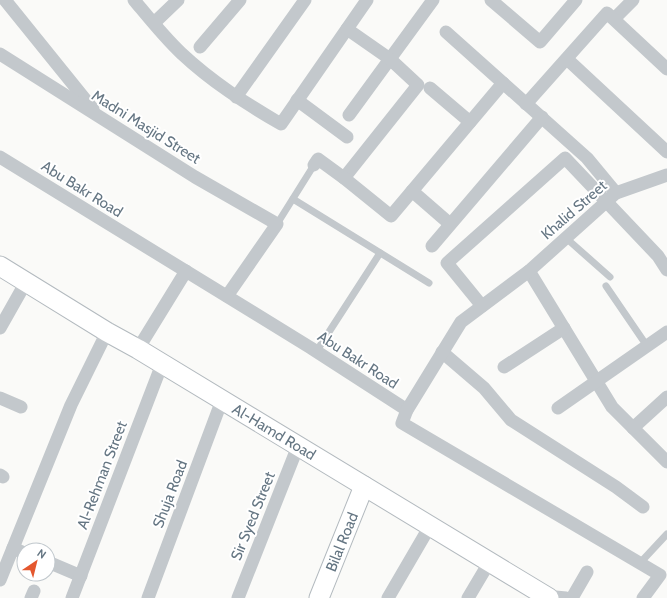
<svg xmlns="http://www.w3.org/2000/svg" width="667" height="598" viewBox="0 0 667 598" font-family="Cabin,sans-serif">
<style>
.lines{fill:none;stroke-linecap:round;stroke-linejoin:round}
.secondary-casing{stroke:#b3babf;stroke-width:21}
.lane{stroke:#c3c8cc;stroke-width:7}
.street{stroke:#c3c8cc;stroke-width:13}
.secondary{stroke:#fff;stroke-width:19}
.labels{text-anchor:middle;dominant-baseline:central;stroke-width:4;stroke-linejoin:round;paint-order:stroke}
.street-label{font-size:15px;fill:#657683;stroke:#fff}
</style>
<rect width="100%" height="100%" fill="#fafaf8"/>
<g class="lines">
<!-- secondary casing -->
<g class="secondary-casing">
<g id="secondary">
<polyline points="0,266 107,332 138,349 549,598"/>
<polyline points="319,598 364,486"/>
</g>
</g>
<!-- lane -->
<g class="lane">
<polyline points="293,199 429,283"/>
<polyline points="277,224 314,165"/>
<polyline points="566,238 610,277"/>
<polyline points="606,286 647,346"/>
<polyline points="316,352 380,253"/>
<polyline points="640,563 667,534"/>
</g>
<!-- street -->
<g class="street">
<polyline points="5,0 93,109"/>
<path d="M134 0C149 18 164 37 181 53 212 82 245 103 281 124L367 0"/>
<polyline points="491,0 540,42 576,0"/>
<polyline points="614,19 633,0"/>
<polyline points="154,23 178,0"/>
<polyline points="446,32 587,158 616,193"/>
<polyline points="200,47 240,0"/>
<polyline points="0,54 195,177 277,224 227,296"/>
<polyline points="567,59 667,152"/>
<polyline points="430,88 470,122"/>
<polyline points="236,97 305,0"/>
<polyline points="297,100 347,137"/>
<polyline points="526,104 607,13 667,69"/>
<polyline points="349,115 433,0"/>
<polyline points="0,157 311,348 407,410"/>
<polyline points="314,165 318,159 344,178 418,85 390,59 347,29"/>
<polyline points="344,178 391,216 503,83"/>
<polyline points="412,191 450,224"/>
<polyline points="432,246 542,117"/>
<polyline points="529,271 612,407 667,462"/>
<polyline points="482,306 447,263 565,158 658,256 667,270"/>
<polyline points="0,328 26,282"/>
<polyline points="138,349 186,271"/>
<polyline points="442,352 484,388 511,420 616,487 643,507"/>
<polyline points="504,367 564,328"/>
<polyline points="0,398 21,407"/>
<polyline points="558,408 667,332"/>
<polyline points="633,428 667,397"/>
<polyline points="0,475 3,477"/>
<polyline points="13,548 24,553"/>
<polyline points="48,562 81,576"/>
<polyline points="0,580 71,405 107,332"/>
<polyline points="31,598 34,591"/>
<polyline points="72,598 162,364"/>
<polyline points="148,598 222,400"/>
<polyline points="238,598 298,446"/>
<polyline points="388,598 430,526"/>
<polyline points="468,598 490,561"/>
<polyline points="544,598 545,596 566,598"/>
<polyline points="572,598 587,572"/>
<polyline points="643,598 660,575 402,423 407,410 461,322 529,271 616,193 667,175"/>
</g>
<!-- secondary -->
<use href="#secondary" class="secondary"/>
</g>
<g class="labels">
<!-- street labels -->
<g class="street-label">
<text transform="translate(146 127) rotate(32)">Madni Masjid Street</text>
<text transform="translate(82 189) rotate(32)">Abu Bakr Road</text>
<text transform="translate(574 210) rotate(-41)">Khalid Street</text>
<text transform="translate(358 360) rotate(33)">Abu Bakr Road</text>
<text transform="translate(274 432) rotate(31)">Al-Hamd Road</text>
<text transform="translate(102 475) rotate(-69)">Al-Rehman Street</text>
<text transform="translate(170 494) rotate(-69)">Shuja Road</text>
<text transform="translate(253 516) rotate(-68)">Sir Syed Street</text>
<text transform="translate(342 542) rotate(-68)">Bilal Road</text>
</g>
</g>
<!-- north arrow -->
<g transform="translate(36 562) rotate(35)"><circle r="19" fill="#ffffff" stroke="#c1c8cd"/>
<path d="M0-3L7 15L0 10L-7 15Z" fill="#e4572e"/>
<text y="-6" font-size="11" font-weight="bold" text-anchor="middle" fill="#657683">N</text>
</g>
</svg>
